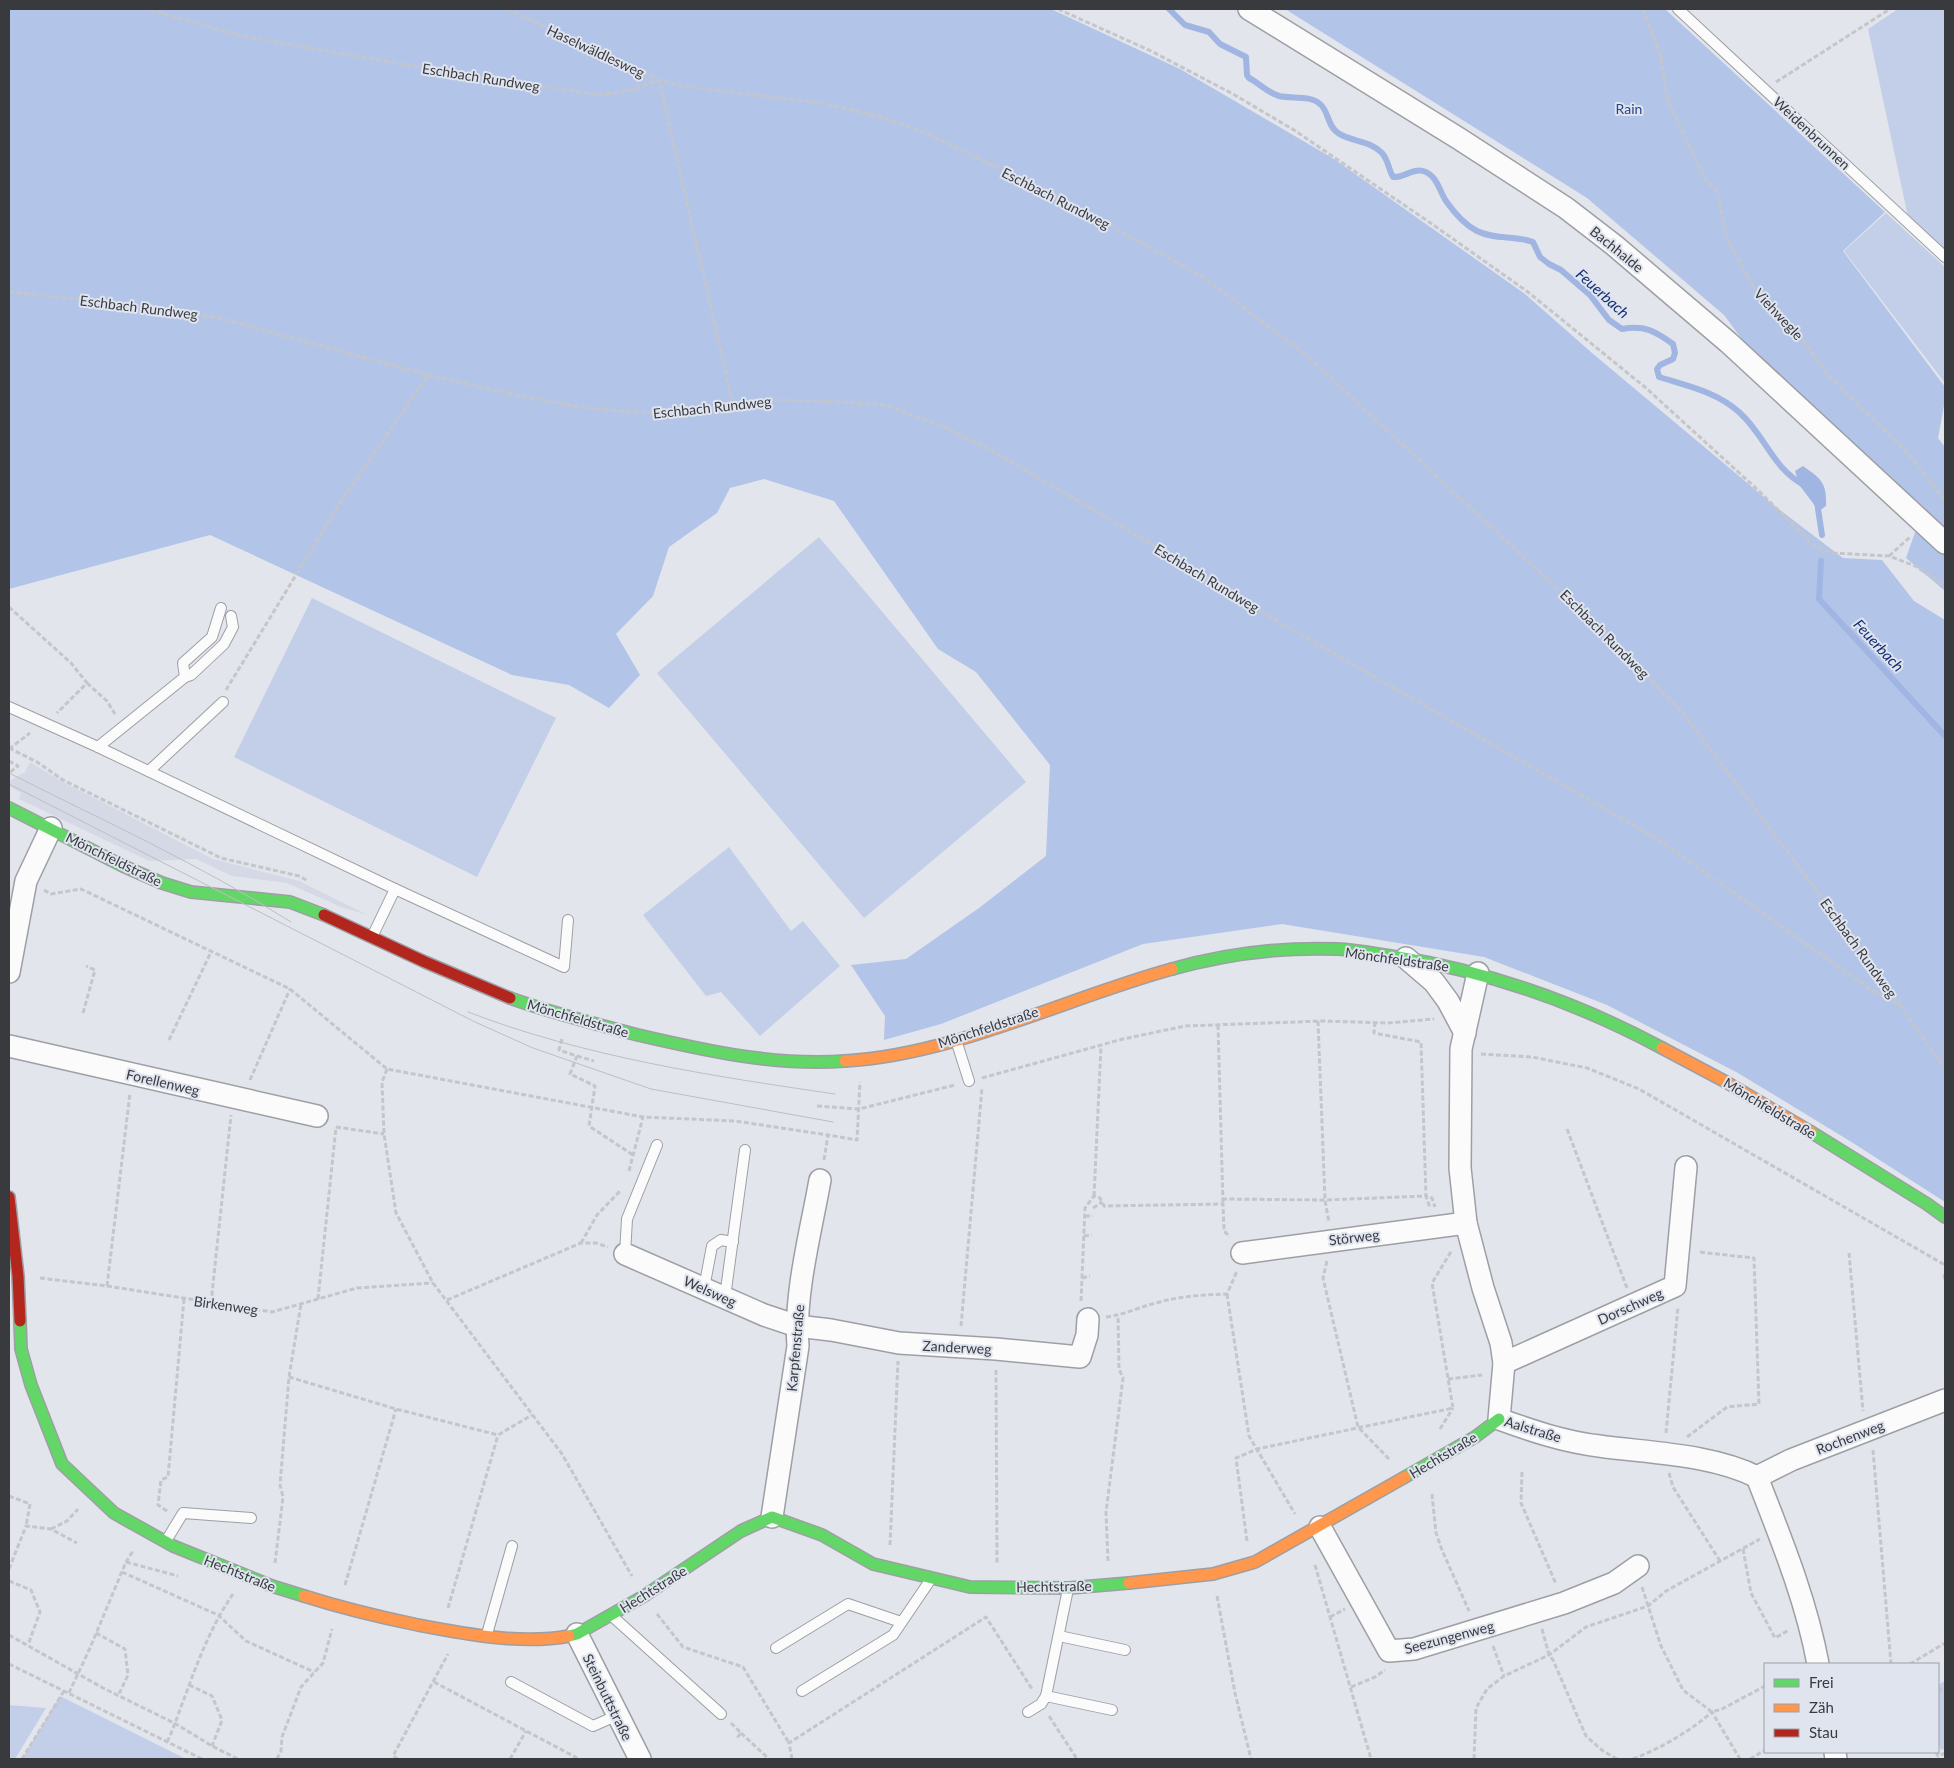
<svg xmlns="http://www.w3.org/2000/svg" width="1954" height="1768" viewBox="0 0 1954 1768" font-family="Lato,sans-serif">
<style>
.built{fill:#d4d9e5}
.green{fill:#c3cfe8}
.forest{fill:#b3c4e9}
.water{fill:#a0b5e2}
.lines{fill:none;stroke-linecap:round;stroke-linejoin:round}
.stream{stroke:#a0b5e2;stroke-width:6}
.lane-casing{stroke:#9d9fa4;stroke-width:12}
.street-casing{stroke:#9d9fa4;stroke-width:24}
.fast-casing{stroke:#9d9fa4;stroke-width:14}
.slow-casing{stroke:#9d9fa4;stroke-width:14}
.jam-casing{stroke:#9d9fa4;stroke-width:14}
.path{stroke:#c5c6c9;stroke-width:3;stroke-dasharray:5 2.5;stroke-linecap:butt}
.lane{stroke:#fbfbfc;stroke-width:10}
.street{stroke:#fbfbfc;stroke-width:21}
.fast{stroke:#63d668;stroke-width:11}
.slow{stroke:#ff974d;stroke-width:11}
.jam{stroke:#b3261e;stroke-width:11}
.tram{stroke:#bebfc1;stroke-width:1}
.labels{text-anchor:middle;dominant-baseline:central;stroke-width:4;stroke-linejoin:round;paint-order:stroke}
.street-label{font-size:14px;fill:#383a3e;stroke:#dfe4ef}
.park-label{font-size:14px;fill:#27448c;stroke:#dfe4ef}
.water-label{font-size:15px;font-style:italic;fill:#152f75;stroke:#dfe4ef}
</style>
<rect width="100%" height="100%" fill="#e2e5ec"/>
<!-- built -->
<polygon class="built" points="30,762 61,781 213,859 299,881 368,915 341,907 287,883 232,876 196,859 149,861 19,799 21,793 9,786 9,781 25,772"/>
<!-- green -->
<g class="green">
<polygon points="1898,9 1945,9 1945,251 1908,217 1868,29"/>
<polygon points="1886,213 1945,267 1945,383 1844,251"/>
<polygon points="819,537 1026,782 864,918 657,673"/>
<polygon points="312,598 556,718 477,877 234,757"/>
<polygon points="729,847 791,931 803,921 840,966 760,1036 721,992 706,996 643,915"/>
<polygon points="1945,1681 1945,1749 1941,1750 1938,1742 1938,1685"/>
<polygon points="60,1696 186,1759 22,1759"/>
<polygon points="9,1705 46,1708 15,1759 9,1759"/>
</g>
<!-- forest -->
<g class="forest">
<polygon points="9,9 1051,9 1180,69 1334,159 1525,294 1592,353 1776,507 1843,558 1882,560 1914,601 1945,620 1945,1202 1853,1143 1738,1073 1607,1005 1484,957 1282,924 1143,944 941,1024 884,1040 885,1016 851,965 906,959 979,908 1046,856 1050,765 976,672 938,649 834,501 764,479 730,488 717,513 669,547 653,596 616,634 640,675 609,708 569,685 512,675 210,535 9,589"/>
<polygon points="1285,9 1665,9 1885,212 1843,251 1945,387 1945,400 1938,438 1945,447 1945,591 1906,558 1924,507 1812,410 1750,350 1724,315 1587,198"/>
</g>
<!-- water -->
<path class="water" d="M1803 466C1821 479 1827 482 1826 506L1819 511 1800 486 1795 471Z"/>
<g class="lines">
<!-- stream -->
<g class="stream">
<path d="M1169 9 1185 25 1209 32 1220 44 1246 57 1247 75 1249 78C1259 83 1268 93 1279 96 1291 99 1310 95 1320 104 1329 111 1327 126 1338 133 1351 142 1370 140 1382 153 1389 161 1388 169 1393 177 1404 178 1413 168 1423 171 1437 175 1439 190 1446 201 1453 211 1465 225 1477 231 1495 240 1514 235 1533 242L1540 257 1549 264 1561 270 1590 295 1609 320 1622 329C1645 325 1655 331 1673 344L1675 353 1673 359 1660 365 1657 369 1659 377C1688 386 1717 392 1739 412 1766 436 1772 469 1806 486"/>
<polyline points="1817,502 1822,535"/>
<polyline points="1821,561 1819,599 1945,736"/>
</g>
<!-- lane casing -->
<g class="lane-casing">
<g id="lane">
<polyline points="1678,9 1945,257"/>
<polyline points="185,677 183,663 212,637 221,608"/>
<polyline points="9,707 98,747 395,889 372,937"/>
<polyline points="98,747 185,677 191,675 224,644 233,627 231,616"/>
<polyline points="149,771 223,702"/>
<polyline points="395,889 564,967 568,920"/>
<polyline points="956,1040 969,1081"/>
<polyline points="625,1254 627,1219 657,1145"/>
<polyline points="704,1288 712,1246 721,1240 733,1242"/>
<polyline points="725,1297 745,1150"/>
<polyline points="166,1541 183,1513 251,1518"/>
<polyline points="612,1616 721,1714"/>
<polyline points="487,1634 512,1546"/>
<polyline points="1059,1636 1125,1650"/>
<polyline points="776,1648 848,1604 901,1622"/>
<polyline points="511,1682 593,1726 618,1715"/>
<polyline points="802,1691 893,1635 931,1579"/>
<polyline points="1046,1696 1112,1710"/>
<polyline points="1028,1712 1041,1704 1046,1696 1068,1589"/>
</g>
</g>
<!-- street casing -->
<g class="street-casing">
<g id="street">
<polyline points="1249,9 1458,138 1566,208 1614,245 1729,343 1945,543"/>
<polyline points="1406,958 1434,982 1448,1001 1465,1033"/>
<polyline points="9,972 26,881 51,828"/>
<path d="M1478 973 1461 1049 1460 1168 1466 1223 1483 1288 1501 1343 1504 1363 1499 1419C1532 1431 1565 1442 1599 1446 1649 1453 1712 1454 1757 1477 1781 1539 1806 1599 1818 1664"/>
<polyline points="9,1046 317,1116"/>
<polyline points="1242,1253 1466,1223"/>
<polyline points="625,1254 764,1315 797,1326 831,1330 899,1343 996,1349 1080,1357 1087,1335 1088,1319"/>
<polyline points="1504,1363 1675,1286 1686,1167"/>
<polyline points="1757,1477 1791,1460 1945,1400"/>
<path d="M772 1517 798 1346C794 1294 811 1231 820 1180"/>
<polyline points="1320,1527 1389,1651 1414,1649 1564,1603 1614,1583 1638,1566"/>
<polyline points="577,1634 640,1759"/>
<polyline points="1835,1752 1836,1759"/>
</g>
</g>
<!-- fast casing -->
<g class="fast-casing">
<g id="fast">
<polyline points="9,808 123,866 162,883 191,892 290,902 324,915"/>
<path d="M1172 969C1225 954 1282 947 1337 949 1358 950 1377 954 1398 957 1489 972 1580 1004 1662 1048"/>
<path d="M510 998C552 1013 595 1024 638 1035 707 1051 774 1066 845 1061"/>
<polyline points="1811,1132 1927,1204 1945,1217"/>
<polyline points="20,1321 21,1349 31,1385 62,1464 114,1513 173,1546 272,1586 304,1596"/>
<polyline points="1405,1477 1475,1437 1499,1419"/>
<polyline points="569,1636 577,1634 644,1596 741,1531 772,1517 822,1535 873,1564 970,1587 1069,1588 1129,1583"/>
</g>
</g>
<!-- slow casing -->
<g class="slow-casing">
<g id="slow">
<polyline points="1662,1048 1726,1082 1811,1132"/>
<path d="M845 1061C954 1055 1066 998 1172 969"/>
<polyline points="1129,1583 1213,1574 1255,1562 1405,1477"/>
<path d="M304 1596C342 1608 379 1617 418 1625 465 1634 522 1645 569 1636"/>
</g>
</g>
<!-- jam casing -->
<g class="jam-casing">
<g id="jam">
<polyline points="324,915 425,962 510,998"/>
<polyline points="9,1197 18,1276 20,1321"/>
</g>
</g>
<!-- path -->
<g class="path">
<polyline points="507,9 659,80 733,404"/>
<polyline points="1058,9 1151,51 1233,94 1294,130 1432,224 1528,292 1646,388 1759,491 1814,546 1833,553 1889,556 1915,566 1938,581 1945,588"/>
<polyline points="1643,9 1660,54 1668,101 1705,179 1717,191 1727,238 1755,290 1799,334 1826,373 1906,451 1945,500"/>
<polyline points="1776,82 1890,9"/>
<polyline points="9,292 124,304 219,318 428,375 521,396 584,408 647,413 702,410 768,400 822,401 885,405 940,425 991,450 1148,542 1277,621 1659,840 1871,990 1900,1005 1856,943 1683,713 1602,630 1305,354 1203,277 1066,201 926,133 882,117 822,103 680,86 659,80 636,89 602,95 494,80 241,36 147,9"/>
<polyline points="1889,556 1910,537"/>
<polyline points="9,607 71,663 87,683 57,713"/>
<polyline points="87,683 107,701 115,714"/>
<polyline points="226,690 338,506 428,375"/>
<polyline points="9,748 37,762 63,780 221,858 299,876 308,881"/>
<polyline points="9,749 30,733"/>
<polyline points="9,761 18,766 9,773"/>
<polyline points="44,890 51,894 81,889 290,989 387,1069 643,1117 735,1121 828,1135"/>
<polyline points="1900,1005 1945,1069"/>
<polyline points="83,1013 95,970 86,966"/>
<polyline points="1318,1021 1325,1200 1329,1223"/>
<polyline points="1375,1022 1374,1033 1421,1042 1426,1196 1432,1198 1435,1207"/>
<polyline points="1218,1025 1223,1204"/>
<polyline points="562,1039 559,1050 577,1056 570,1074 595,1086 589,1126 633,1155"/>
<polyline points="169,1040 211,952"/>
<polyline points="1481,1054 1532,1057 1587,1068 1639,1089 1945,1265"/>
<polyline points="577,1056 594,1061"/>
<polyline points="387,1069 382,1082 384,1134 396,1213 433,1283 562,1454 632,1576"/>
<polyline points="982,1078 1123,1039 1185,1026 1322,1021 1388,1023 1434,1019"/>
<polyline points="250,1080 290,989"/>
<polyline points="817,1106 859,1109 955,1085"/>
<polyline points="336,1127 384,1134"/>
<polyline points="1567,1129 1627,1288"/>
<polyline points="824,1160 828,1135 857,1140 860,1082"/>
<polyline points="629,1171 643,1117"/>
<polyline points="1094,1196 1101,1046"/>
<polyline points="1222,1199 1325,1200 1426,1196 1430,1208"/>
<polyline points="1093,1208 1102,1202"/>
<polyline points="1085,1216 1093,1216"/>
<polyline points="1084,1236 1092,1235"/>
<polyline points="581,1243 597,1215 621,1190"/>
<polyline points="1849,1253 1863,1411"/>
<polyline points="1327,1261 1323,1278 1358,1427 1390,1460"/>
<polyline points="1944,1274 1945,1280"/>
<polyline points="40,1278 107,1286 272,1312 357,1288 433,1283"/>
<polyline points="1082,1278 1090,1276"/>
<polyline points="107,1286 130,1093"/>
<polyline points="1227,1294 1249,1436 1295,1514"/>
<polyline points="318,1299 336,1127"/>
<polyline points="447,1300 581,1243 596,1243 608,1247"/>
<polyline points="1081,1301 1085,1208 1094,1196 1100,1198 1104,1206 1223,1204 1224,1231 1230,1237"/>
<polyline points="211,1303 231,1115"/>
<path d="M1106 1317C1124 1315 1139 1307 1156 1303 1180 1296 1202 1295 1227 1294L1237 1271"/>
<polyline points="961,1326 982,1088"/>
<polyline points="996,1370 997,1563"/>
<polyline points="289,1377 396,1409 498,1435 532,1415"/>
<polyline points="1448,1379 1482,1375"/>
<polyline points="1440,1429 1453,1408"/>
<polyline points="1666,1433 1678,1307"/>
<polyline points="1687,1437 1727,1407 1759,1404 1754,1258 1699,1252"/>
<polyline points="1873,1450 1891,1664"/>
<polyline points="1522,1472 1521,1503 1556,1584"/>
<polyline points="1669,1473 1673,1487 1720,1561"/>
<polyline points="1432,1494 1436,1533 1442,1550 1469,1611"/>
<polyline points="9,1496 30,1504 26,1526"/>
<polyline points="167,1511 158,1505 161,1480 168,1477 184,1299"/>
<polyline points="51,1529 67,1521 78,1509"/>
<polyline points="1247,1541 1236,1458 1257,1449 1453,1408 1432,1283 1452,1250"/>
<polyline points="890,1545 898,1361"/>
<polyline points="1743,1549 1751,1593 1775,1638 1789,1630"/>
<polyline points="1108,1561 1106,1512 1123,1378 1119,1369 1118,1316"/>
<polyline points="126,1562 178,1576"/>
<polyline points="275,1563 283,1497 280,1485 289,1377 301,1304"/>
<polyline points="1315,1565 1371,1759"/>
<polyline points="9,1569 26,1526 51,1529 77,1543"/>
<polyline points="122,1572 218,1615 246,1641 314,1672"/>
<polyline points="9,1581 31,1590 40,1612 28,1645"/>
<polyline points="345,1585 396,1409"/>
<polyline points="1642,1587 1661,1646 1683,1690 1712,1712 1722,1709 1765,1686"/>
<polyline points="1217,1596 1235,1693 1251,1759"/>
<polyline points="448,1608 498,1435"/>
<polyline points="657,1614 683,1647 743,1667 789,1743"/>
<polyline points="1330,1617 1345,1609"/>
<polyline points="1542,1629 1549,1655 1553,1660 1586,1736 1603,1751 1617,1759"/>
<polyline points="96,1633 125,1649 128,1675 118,1696"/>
<polyline points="9,1635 103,1688 176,1724 212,1746 238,1759"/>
<polyline points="1493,1646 1504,1676"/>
<polyline points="9,1664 202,1759"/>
<polyline points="1910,1664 1945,1643"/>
<polyline points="434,1682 579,1759"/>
<polyline points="189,1685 212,1696 222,1720 212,1746"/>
<polyline points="1351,1687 1375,1677 1385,1670"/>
<polyline points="1938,1691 1945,1687"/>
<polyline points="69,1693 90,1648 126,1562 133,1551"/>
<polyline points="1049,1716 1077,1759"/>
<polyline points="731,1723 741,1733 737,1738"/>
<polyline points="741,1733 769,1759"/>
<path d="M167 1742C174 1728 178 1714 184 1699 197 1663 211 1626 233 1594"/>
<polyline points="1936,1752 1938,1756 1945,1753"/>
<polyline points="22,1759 64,1691"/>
<polyline points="277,1759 281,1751 282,1737 301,1687 323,1663 332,1629"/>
<polyline points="398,1759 393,1756 448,1654"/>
<polyline points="510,1759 526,1731"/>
<polyline points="792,1759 789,1743 986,1617 1032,1689"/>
<polyline points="1474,1759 1476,1708 1487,1689 1504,1676 1549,1655 1586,1627 1648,1606 1666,1591 1760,1539"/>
<path d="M1633 1759C1661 1748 1689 1732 1712 1712L1740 1759"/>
<polyline points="1750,1759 1765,1750"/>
</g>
<!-- lane -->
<use href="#lane" class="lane"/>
<!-- street -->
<use href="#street" class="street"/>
<!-- fast -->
<use href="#fast" class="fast"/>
<!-- slow -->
<use href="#slow" class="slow"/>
<!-- jam -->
<use href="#jam" class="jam"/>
<!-- tram -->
<g class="tram">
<path d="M9 773C104 821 201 865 291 922"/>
<polyline points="9,784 475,1022 533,1048 651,1089 833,1122"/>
<path d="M468 1012C585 1057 712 1076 835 1094"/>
</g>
</g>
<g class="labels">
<!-- street labels -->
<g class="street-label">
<text transform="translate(596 51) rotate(25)">Haselwäldlesweg</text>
<text transform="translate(481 77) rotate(9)">Eschbach Rundweg</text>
<text transform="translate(1812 133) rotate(43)">Weidenbrunnen</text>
<text transform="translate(1056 198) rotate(27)">Eschbach Rundweg</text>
<text transform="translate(1617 249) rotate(39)">Bachhalde</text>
<text transform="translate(139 307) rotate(7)">Eschbach Rundweg</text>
<text transform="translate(1779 314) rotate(47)">Viehwegle</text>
<text transform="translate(712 407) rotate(-6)">Eschbach Rundweg</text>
<text transform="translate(1207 578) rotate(31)">Eschbach Rundweg</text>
<text transform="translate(1605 634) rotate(45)">Eschbach Rundweg</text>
<text transform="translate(114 859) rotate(26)">Mönchfeldstraße</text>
<text transform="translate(1859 948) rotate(54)">Eschbach Rundweg</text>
<text transform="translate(1397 959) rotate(8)">Mönchfeldstraße</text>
<text transform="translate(578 1018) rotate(16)">Mönchfeldstraße</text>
<text transform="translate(988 1027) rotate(-18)">Mönchfeldstraße</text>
<text transform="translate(163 1082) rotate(13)">Forellenweg</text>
<text transform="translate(1770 1108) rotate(31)">Mönchfeldstraße</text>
<text transform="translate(1354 1237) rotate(-7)">Störweg</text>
<text transform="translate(710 1291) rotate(24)">Welsweg</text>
<text transform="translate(226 1305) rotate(8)">Birkenweg</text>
<text transform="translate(1630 1306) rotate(-24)">Dorschweg</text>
<text transform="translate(957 1347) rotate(3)">Zanderweg</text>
<text transform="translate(795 1348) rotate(-85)">Karpfenstraße</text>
<text transform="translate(1533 1429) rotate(17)">Aalstraße</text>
<text transform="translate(1850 1437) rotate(-21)">Rochenweg</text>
<text transform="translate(1443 1455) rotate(-31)">Hechtstraße</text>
<text transform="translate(240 1573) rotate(22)">Hechtstraße</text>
<text transform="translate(1054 1586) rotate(-1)">Hechtstraße</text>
<text transform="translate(653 1589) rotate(-32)">Hechtstraße</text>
<text transform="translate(1449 1637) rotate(-15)">Seezungenweg</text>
<text transform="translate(608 1697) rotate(64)">Steinbuttstraße</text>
</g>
<!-- park labels -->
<g class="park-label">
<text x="1629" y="108">Rain</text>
</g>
<!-- water labels -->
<g class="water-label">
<text transform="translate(1603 293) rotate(42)">Feuerbach</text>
<text transform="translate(1879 645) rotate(47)">Feuerbach</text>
</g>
</g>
<!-- border -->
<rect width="1954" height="1768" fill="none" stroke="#383a3e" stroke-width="20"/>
<!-- legend -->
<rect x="1764" y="1663" width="175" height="90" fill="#dfe4ef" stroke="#9ca0a8"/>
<rect x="1774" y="1679" width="25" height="8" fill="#63d668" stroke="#9ca0a8"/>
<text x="1809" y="1688" font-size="15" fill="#383a3e">Frei</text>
<rect x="1774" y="1704" width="25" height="8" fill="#ff974d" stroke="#9ca0a8"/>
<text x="1809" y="1713" font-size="15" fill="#383a3e">Zäh</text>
<rect x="1774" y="1729" width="25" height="8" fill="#b3261e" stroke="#9ca0a8"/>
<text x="1809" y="1738" font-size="15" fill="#383a3e">Stau</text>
</svg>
